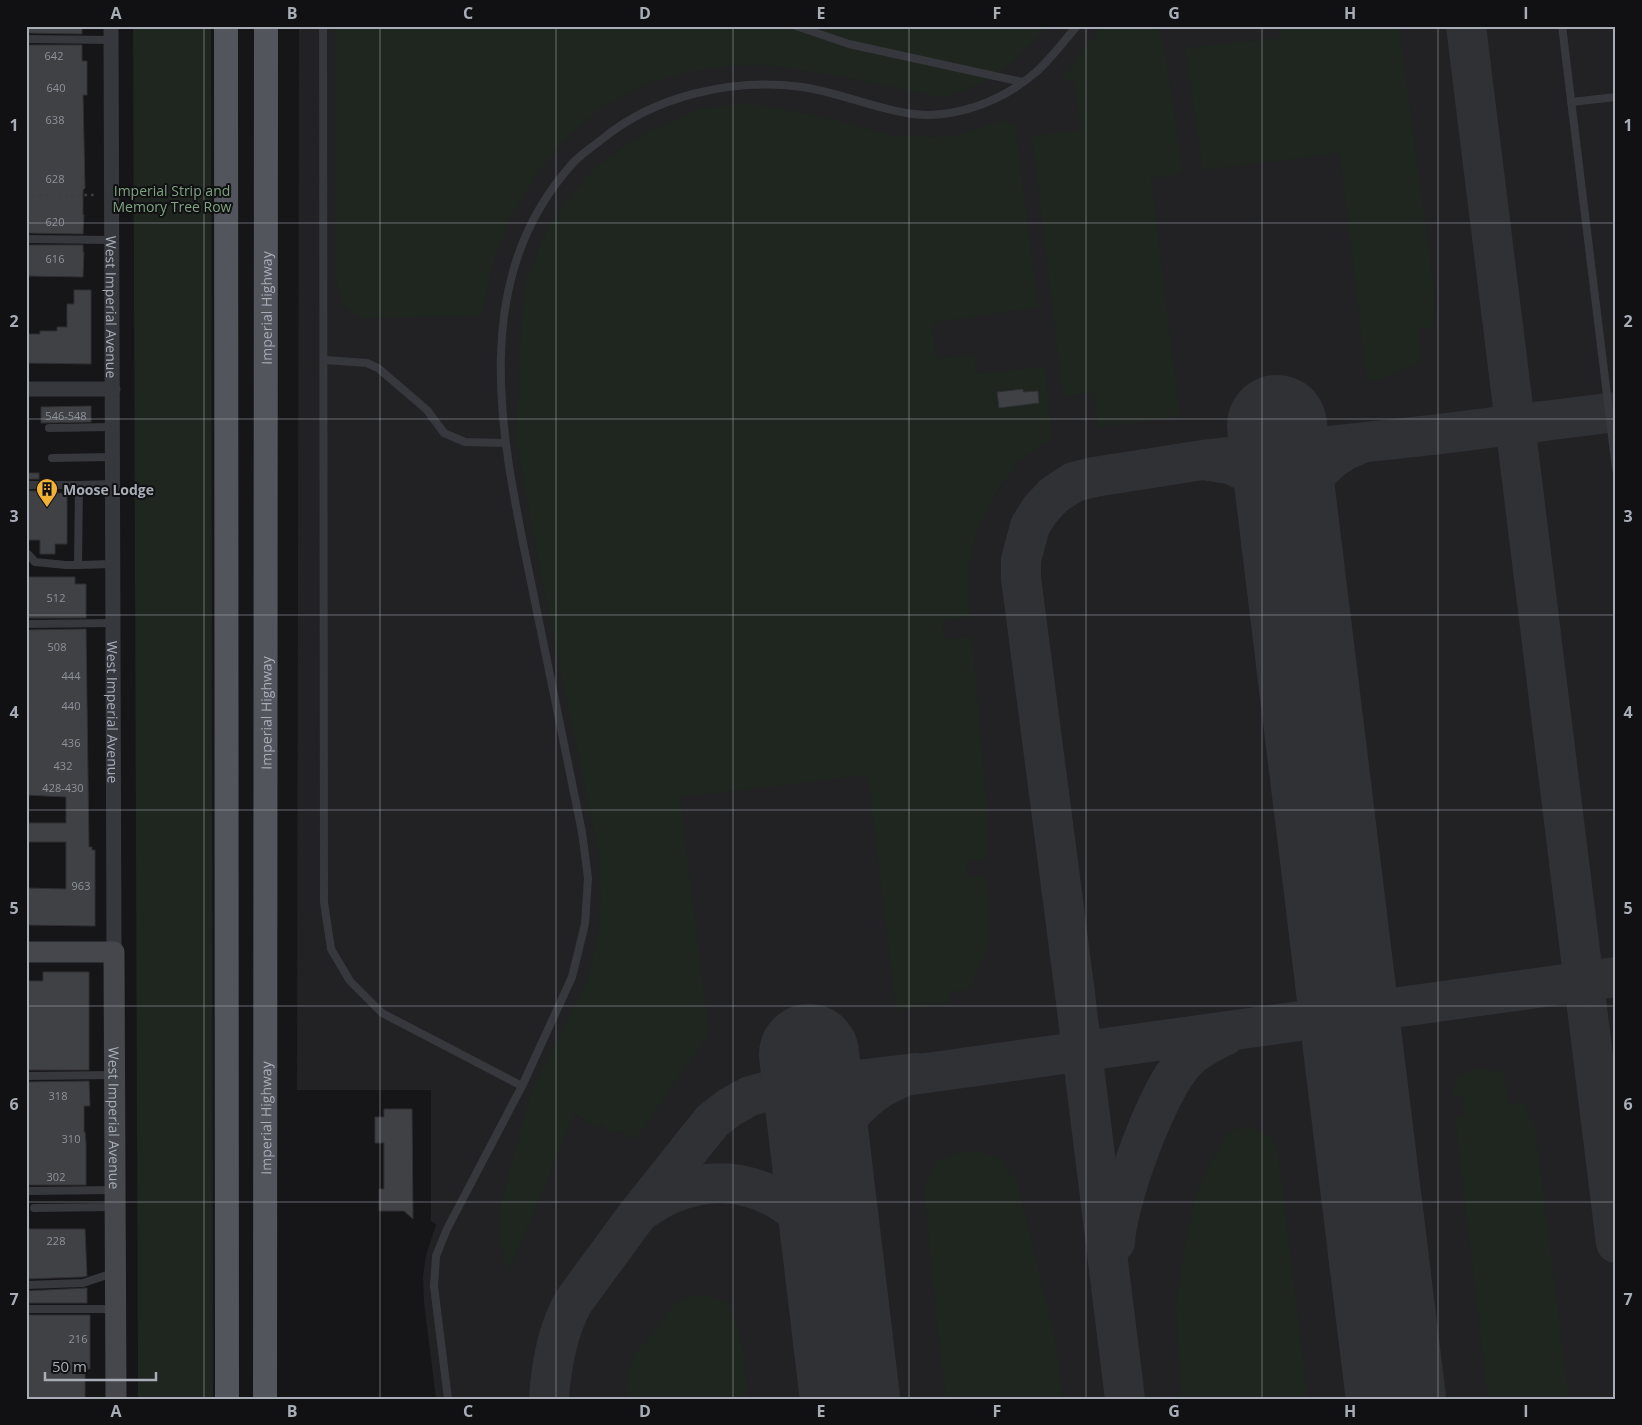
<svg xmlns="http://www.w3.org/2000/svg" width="1642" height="1425" viewBox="0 0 1642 1425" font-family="'Open Sans',sans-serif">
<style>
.built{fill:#222225}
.green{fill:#1e261f}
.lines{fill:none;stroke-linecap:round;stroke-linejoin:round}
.taxiway{stroke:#303135;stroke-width:40}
.runway{stroke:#303135;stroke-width:100}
.building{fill:#404145;stroke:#303034}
.path{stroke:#3d3f44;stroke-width:2.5;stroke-dasharray:2.5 4;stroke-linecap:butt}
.lane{stroke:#37383d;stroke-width:8}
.street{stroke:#37383d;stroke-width:15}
.secondary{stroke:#45474d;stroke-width:21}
.primary{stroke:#53555c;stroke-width:24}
.grid{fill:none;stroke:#a8adb8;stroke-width:1;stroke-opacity:0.55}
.labels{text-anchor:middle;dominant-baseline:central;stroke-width:4;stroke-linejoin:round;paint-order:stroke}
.number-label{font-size:11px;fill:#8e929b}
.park-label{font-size:14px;fill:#7fa381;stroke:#111113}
.street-label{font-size:14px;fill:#a8adb8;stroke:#111113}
.poi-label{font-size:14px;font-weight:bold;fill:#a8adb8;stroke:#111113;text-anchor:start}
.neatline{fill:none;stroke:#a8adb8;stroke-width:2}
.grid-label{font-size:16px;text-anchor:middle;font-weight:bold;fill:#a8adb8}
</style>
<rect width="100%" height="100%" fill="#161618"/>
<!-- built -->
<polygon class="built" points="299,26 1616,26 1616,1399 436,1399 424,1302 423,1277 426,1255 436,1225 431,1221 431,1090 297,1090"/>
<!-- green -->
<g class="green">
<polygon points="133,26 211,26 213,1399 138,1399"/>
<path d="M335 26H1049L998 76 944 98 839 76 766 65 727 66 684 73 646 84 600 109 568 137 541 168 512 214 492 265 482 316 362 318C340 307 342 303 336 280Z"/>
<polygon points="1103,26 1154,26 1158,31 1165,52 1183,174 1151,178 1180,417 1098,427 1094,393 1063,396 1032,136 1081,130 1074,80 1061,81 1080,54"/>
<polygon points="1279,26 1399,26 1435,297 1433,327 1418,329 1421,362 1391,375 1367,382 1340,153 1203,170 1185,48 1279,38"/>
<polygon points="749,103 828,118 894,136 952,137 1004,120 1015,124 1038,307 932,323 936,359 974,354 977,374 1045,367 1052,437 1017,463 994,496 977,530 968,573 970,617 942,620 944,639 972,637 987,809 987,859 966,862 968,878 987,877 989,943 970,989 949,992 950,1003 896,1010 868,775 680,797 709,1034 635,1140 619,1130 614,1134 600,1123 596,1128 575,1113 509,1272 500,1247 500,1207 532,1089 586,983 598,934 601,900 598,850 540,570 516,438 524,286 550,223 595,167 641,135 702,108"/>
<path d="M1484 1068 1504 1074 1508 1104 1523 1102 1535 1126 1569 1399H1488L1455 1118 1465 1116 1463 1096 1453 1097C1452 1076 1466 1070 1484 1068Z"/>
<path d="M1250 1127C1267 1132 1273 1135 1278 1153L1308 1399H1181L1176 1304 1185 1246 1197 1191 1209 1164 1229 1132 1240 1128Z"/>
<polygon points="958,1152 982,1152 1001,1160 1017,1182 1055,1338 1063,1399 946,1399 938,1333 924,1189 937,1162"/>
<path d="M703 1295C714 1297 724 1299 730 1308 742 1325 746 1377 748 1399H626L628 1373 634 1355 674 1305 689 1296Z"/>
</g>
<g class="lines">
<!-- taxiway -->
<g class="taxiway">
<polyline points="1466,26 1616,1243"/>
<path d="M1209 461C1216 462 1223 463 1229 464 1260 474 1279 504 1290 533"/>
<path d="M1290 533C1301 492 1318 459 1360 444"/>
<polyline points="912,1075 1616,977"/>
<path d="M646 1208C710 1161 800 1183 827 1260 833 1277 833 1295 836 1312 840 1341 844 1370 849 1399"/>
<path d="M1115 1242C1117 1201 1158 1087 1187 1059 1198 1048 1212 1042 1226 1035"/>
<path d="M837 1263C834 1234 827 1204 827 1175 828 1131 862 1093 901 1078"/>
<path d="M549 1399C551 1367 558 1328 574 1301L634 1219 712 1121 730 1107 750 1096 772 1090 916 1073"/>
<polyline points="1125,1399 1073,978 1021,578 1021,560 1030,526 1040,510 1054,495 1074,482 1094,477 1203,460 1440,434 1616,412"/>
</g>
<!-- runway -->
<g class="runway">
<polyline points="1277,425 1396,1399"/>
<polyline points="809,1054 850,1399"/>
</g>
</g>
<!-- building -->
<g class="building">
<polygon points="26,26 82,26 82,34 26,33"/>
<polygon points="26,45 82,45 82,61 87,61 87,95 83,95 85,188 83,190 83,215 84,215 83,234 26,233"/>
<polygon points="26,245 83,245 83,252 84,252 83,277 27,276"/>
<polygon points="74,290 91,290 91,364 26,363 26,334 40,334 40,331 57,331 57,327 67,327 67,304 74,304"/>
<polygon points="1023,389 1023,392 1038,391 1039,403 999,408 997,392"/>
<polygon points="91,406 91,422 41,423 41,407"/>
<rect x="26" y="473" width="13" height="6"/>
<polygon points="26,491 39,491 39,493 67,493 67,544 55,544 55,554 40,554 40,540 26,540"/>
<polygon points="26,577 75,577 75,584 86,584 86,618 26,618"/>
<polygon points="86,629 89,847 92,847 92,850 95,850 95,926 26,925 26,888 66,889 66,842 26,842 27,823 66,823 66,797 26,795 26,630"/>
<polygon points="43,972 89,972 89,1070 26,1070 26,981 43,981"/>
<polygon points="89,1081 90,1106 84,1106 84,1132 85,1132 86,1144 86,1185 26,1185 26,1082"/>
<polygon points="384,1109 412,1109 413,1219 404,1211 379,1211 379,1189 384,1189 384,1143 375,1143 375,1117 384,1117"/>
<polygon points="26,1229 85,1229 87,1276 82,1277 26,1279"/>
<polygon points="87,1288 87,1303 26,1303 26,1291"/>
<polygon points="26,1315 90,1315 90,1369 85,1369 85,1399 26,1399"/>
</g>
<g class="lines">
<!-- path -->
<polyline class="path" points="26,195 97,195"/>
<!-- lane -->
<g class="lane">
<polyline points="323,26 324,902 331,949 350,981 382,1013 522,1086"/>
<polyline points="796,26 849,44 1022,82"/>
<polyline points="1562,26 1616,469"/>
<polyline points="26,39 111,40"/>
<polyline points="1571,102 1616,97"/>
<polyline points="26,239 112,240"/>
<polyline points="324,360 367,363 378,368 427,410 444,433 465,442 505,443"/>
<polyline points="49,428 113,427"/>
<polyline points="52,458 113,457"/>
<polyline points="113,484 79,485 78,565 113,564"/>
<polyline points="26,485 79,485"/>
<polyline points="26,554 28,554 35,562 66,565 78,565"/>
<polyline points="26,624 113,623"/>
<polyline points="26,1076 114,1075"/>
<polyline points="26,1191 114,1190"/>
<polyline points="34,1208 113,1207"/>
<polyline points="26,1285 83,1283 113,1273"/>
<polyline points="26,1309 113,1309"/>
<path d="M448 1399 434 1286 436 1256 447 1229 522 1086 572 977 585 924 588 878 582 832C566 752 550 672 533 592 504 448 463 286 572 164 580 155 591 148 601 140 655 95 733 78 802 87 837 92 871 107 906 113 951 121 1001 102 1035 73 1050 60 1063 42 1077 26"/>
</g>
<!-- street -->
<g class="street">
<path id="s1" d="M111 26 114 952"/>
<polyline points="26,389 113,389"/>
</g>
<!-- secondary -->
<path class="secondary" id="s2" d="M26 952H114L116 1399"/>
<!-- primary -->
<g class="primary">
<polyline points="226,26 227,1399"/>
<path id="s3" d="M265 1399 266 26"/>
</g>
</g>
<!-- grid -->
<path class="grid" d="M204 26V1399M380 26V1399M556 26V1399M733 26V1399M909 26V1399M1086 26V1399M1262 26V1399M1438 26V1399M26 223H1616M26 419H1616M26 615H1616M26 810H1616M26 1006H1616M26 1202H1616"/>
<!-- icons -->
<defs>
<g id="building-pin" transform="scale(1.125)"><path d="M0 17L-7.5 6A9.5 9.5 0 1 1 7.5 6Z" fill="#f2b134" stroke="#111113"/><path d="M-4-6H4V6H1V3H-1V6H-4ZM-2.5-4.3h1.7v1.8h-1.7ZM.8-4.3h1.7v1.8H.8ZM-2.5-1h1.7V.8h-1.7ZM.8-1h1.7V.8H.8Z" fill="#111"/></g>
</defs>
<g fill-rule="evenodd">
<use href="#building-pin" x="47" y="489"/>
</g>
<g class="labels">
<!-- number labels -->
<g class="number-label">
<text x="54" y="55">642</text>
<text x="56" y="87">640</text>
<text x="55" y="119">638</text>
<text x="55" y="178">628</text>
<text x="55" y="221">620</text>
<text x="55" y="258">616</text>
<text x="66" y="415">546-548</text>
<text x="56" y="597">512</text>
<text x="57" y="646">508</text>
<text x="71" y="675">444</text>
<text x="71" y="705">440</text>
<text x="71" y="742">436</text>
<text x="63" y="765">432</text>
<text x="63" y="787">428-430</text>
<text x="81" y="885">963</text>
<text x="58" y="1095">318</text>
<text x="71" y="1138">310</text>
<text x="56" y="1176">302</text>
<text x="56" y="1240">228</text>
<text x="78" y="1338">216</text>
</g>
<!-- park labels -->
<g class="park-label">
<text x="172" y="190">Imperial Strip and<tspan x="172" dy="16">Memory Tree Row</tspan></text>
</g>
<!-- street labels -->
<g class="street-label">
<text stroke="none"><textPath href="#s3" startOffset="1091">Imperial Highway</textPath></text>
<text stroke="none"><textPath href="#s1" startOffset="281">West Imperial Avenue</textPath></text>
<text stroke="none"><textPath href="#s1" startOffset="686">West Imperial Avenue</textPath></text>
<text stroke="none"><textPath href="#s3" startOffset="686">Imperial Highway</textPath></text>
<text stroke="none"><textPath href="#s2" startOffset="254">West Imperial Avenue</textPath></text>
<text stroke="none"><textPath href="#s3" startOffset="281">Imperial Highway</textPath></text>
</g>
<!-- poi labels -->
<g class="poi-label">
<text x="63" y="489">Moose Lodge</text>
</g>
</g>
<!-- border -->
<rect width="1642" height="1425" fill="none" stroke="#111113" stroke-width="55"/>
<!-- scale -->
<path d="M45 1372v8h111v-8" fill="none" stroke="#a8adb8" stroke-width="2.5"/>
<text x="52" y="1372" font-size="15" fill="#a8adb8" stroke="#111113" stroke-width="4" paint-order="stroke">50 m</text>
<rect x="28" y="28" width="1586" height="1370" class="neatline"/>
<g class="grid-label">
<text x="116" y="19">A</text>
<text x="292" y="19">B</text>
<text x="468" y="19">C</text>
<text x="645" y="19">D</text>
<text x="821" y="19">E</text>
<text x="997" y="19">F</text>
<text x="1174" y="19">G</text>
<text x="1350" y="19">H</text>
<text x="1526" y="19">I</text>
<text x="14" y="131">1</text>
<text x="1628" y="131">1</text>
<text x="14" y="327">2</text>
<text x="1628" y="327">2</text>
<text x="14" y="522">3</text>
<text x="1628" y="522">3</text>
<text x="14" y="718">4</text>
<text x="1628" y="718">4</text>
<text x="14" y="914">5</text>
<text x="1628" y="914">5</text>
<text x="14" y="1110">6</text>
<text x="1628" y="1110">6</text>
<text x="14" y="1305">7</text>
<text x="1628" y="1305">7</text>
<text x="116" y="1417">A</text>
<text x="292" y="1417">B</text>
<text x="468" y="1417">C</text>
<text x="645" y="1417">D</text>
<text x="821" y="1417">E</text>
<text x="997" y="1417">F</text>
<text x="1174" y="1417">G</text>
<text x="1350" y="1417">H</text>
<text x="1526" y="1417">I</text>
</g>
</svg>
